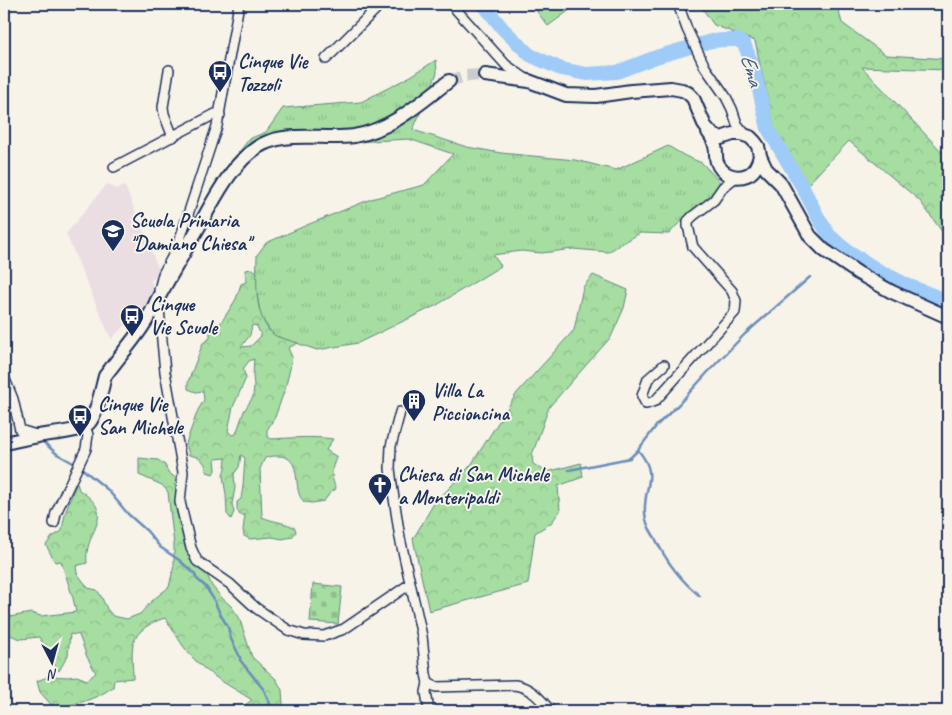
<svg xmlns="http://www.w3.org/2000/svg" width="952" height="715" viewBox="0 0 952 715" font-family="Caveat,sans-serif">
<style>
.built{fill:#ebdee3}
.grass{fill:url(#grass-tufts);stroke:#608680}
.forest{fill:url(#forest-crowns);stroke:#608680;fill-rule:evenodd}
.cemetery{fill:url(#cemetery-stones);stroke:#608680}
.garden{fill:#a6dda1;stroke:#608680}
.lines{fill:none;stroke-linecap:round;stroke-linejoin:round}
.stream{stroke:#6a8dba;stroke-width:2.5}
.river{stroke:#9ecbf8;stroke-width:14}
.secondary-tunnel{stroke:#cbcccc;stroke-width:12;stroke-dasharray:12 6;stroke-linecap:butt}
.street-casing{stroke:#1b2f5e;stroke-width:12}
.secondary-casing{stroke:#1b2f5e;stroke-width:16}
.street{stroke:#f7f3e8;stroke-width:9}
.secondary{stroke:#f7f3e8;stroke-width:12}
.labels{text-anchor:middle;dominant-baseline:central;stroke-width:4;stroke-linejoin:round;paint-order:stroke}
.poi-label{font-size:20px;font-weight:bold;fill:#1b2f5e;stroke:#f7f3e8;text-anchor:start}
.water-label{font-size:21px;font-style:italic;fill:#3c5684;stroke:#f7f3e8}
</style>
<defs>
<pattern id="grass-tufts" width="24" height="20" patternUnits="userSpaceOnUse" patternTransform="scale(1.25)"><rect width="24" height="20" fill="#a6dda1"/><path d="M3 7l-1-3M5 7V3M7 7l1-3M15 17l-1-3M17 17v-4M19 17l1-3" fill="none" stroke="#8ebe8d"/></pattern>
<pattern id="forest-crowns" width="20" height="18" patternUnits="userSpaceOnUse" patternTransform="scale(1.25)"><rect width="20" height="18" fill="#a6dda1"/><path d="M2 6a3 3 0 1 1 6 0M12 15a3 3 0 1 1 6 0" fill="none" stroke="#8ebe8d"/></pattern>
<pattern id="cemetery-stones" width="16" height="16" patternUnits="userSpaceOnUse" patternTransform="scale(1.25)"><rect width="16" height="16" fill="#a6dda1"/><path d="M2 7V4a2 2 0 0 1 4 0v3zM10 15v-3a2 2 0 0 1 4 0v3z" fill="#8ebe8d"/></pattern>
</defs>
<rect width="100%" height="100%" fill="#f7f3e8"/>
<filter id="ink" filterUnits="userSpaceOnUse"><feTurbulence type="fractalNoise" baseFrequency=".02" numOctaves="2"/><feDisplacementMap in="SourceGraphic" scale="10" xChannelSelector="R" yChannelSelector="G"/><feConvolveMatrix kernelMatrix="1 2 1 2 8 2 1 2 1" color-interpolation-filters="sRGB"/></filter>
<g filter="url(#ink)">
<!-- built -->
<polygon class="built" points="107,184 117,189 125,186 159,270 158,275 151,280 155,293 145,307 111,339 66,234"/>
<!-- grass -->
<polygon class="grass" points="436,60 437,73 413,130 467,147 501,153 575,160 616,170 668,146 685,156 702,163 723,185 718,194 677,225 669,234 640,233 608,252 573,249 542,253 521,251 493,255 501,266 437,305 358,343 317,350 273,335 261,317 256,289 257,255 266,243 307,225 371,199 424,185 453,154 409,139 335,143 288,141 257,155 229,186 223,174 249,139 266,132 283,108 361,102 411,76"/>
<!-- forest -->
<g class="forest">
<polygon points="699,4 837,4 842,23 886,55 948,59 948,70 862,67 942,152 948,149 948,171 946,173 948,176 948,240 920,201 849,141 808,184 776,137 755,41 714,25"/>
<path d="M252 269 257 272C256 292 257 320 273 334 278 338 292 341 298 343L288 348 292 357 290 369 285 389 275 417 267 430V436L271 439C292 438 312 436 333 439L326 450 337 457C330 469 331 477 336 489L330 493 324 501 312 503 304 502C303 500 301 499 300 496 294 483 301 458 280 456 274 456 270 456 265 458L260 469 262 517C273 522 285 522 295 528L296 532 292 537 282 539 272 537 250 539 244 536 243 530 245 515H240L237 510V502L241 499 243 486 245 458 241 455 239 467 234 474 235 488 232 504 234 512 231 519 227 514 226 495 223 476 225 468 226 458 215 459 216 468 213 474 207 472C205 460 200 457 189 455L186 443 198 410 204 400 203 391 196 392 188 389V382L203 343 210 338V330L218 327 226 315 236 299 241 284 246 282 245 270ZM252 325 257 326 261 336 251 346 241 347 250 335ZM254 359 253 376 254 385 253 397 244 411 236 434 232 435 228 431 233 407 246 378 243 369 249 361Z"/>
<polygon points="593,275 628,290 624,308 611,337 549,407 532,455 533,464 547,472 581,463 583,477 558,486 560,511 551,523 535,533 528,584 429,611 413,539 433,505 471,465 517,393 574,330 583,287"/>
<path d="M139 458 158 460 165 465 168 472 177 479 184 493 185 508 198 554 212 586 222 598 231 606 239 617 252 657 276 679 282 690 283 705V711H237L252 700C232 687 208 675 192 657 181 645 174 631 165 618 152 622 136 630 133 645 131 655 133 667 133 678L114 680 113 687C95 700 77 704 54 708L40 692 37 681 50 676 67 677 77 676 87 680 96 673 87 657 79 635 70 634 68 655 59 671 54 664 39 637 21 639 4 633V618L31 613 41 616 76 612 73 598 61 561 55 562 46 545 52 537 62 531C64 513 70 499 77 483L79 490C120 516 83 530 87 563L76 566 77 573 88 588 97 590 101 596 107 609 113 616 127 619 140 614 154 599 169 587 174 565V545L168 492 162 485 139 475Z"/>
</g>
<!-- cemetery -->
<polygon class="cemetery" points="313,584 342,587 338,624 310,622"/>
<!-- garden -->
<polygon class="garden" points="531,4 578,4 548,26"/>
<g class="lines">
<!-- stream -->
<g class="stream">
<polyline points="836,252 842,246"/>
<polyline points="41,440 57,454 75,464"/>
<path d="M638 450C660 476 643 486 645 513 645 522 650 530 655 538 666 561 680 580 700 596"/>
<polyline points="80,467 108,490 128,514 147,531 160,547 179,560 195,574 196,578 206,587 214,600 220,614 228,627 231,639 240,657 240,660 264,690 273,711"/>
<polyline points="569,470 630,458 638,450 657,425 679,404 708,372 745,334 810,277"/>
</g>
<!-- river -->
<polyline class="river" points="483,4 503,29 530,55 561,69 587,74 617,72 656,57 711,41 725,40 737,40 744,44 754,68 768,129 803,188 818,217 829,235 845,249 876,269 907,285 948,301"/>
<!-- secondary-tunnel -->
<polyline class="secondary-tunnel" points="449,81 466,76 485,75"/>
<!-- street casing -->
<g class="street-casing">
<g id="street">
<polyline points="451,4 506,65 526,79"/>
<polyline points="678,4 687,29 705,67 726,97 732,109 737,124 746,135"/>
<polyline points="326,59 381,4"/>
<polyline points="169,70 163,107 164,114 173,137"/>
<polyline points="114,167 215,114 220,115"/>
<polyline points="159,290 163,274 177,248 217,126 239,4"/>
<polyline points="154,307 159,309 165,372 183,472 180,502 191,548 197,561 230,584 256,608 288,630 304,635 324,636 344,629 410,584"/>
<polyline points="664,365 648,379 642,396 646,404 655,401 735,312 736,301 732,291 693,247 688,226 688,221 693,216 714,200 723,187 736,177"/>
<polyline points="4,377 13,399 20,430 36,435"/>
<path d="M400 412 391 446 390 468 392 485 400 538 422 636 426 674 428 683 436 687 515 685C532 688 540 699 551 711"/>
<polyline points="54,523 56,513 86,449 88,435 85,426"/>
<polyline points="428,683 426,692 429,711"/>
</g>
</g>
<!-- secondary casing -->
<g class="secondary-casing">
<g id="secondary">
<polyline points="485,75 529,81 566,95 596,96 631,91 671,88 682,90 688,93 693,98 705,126 713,135 721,138 733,134 741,134 750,137 755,142 758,146 760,156 766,169 781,184 810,236 824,250 858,273 892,292 948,317"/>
<path d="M708 132C711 136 714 141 715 146 717 152 715 157 717 162 721 174 735 180 747 175 755 172 758 164 760 156"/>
<path d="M4 443C15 441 26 438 38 436 51 433 80 433 89 423 97 414 102 387 105 376L108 372C125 349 146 327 157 300 170 277 183 254 197 230 213 202 233 159 263 144 289 131 325 140 354 136 391 130 420 103 449 81"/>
</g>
</g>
<!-- street -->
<use href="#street" class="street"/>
<!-- secondary -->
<use href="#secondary" class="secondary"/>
</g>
</g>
<!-- icons -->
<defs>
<g id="bus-pin" transform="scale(1.25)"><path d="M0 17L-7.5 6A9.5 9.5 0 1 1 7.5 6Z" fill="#1b2f5e" stroke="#f7f3e8"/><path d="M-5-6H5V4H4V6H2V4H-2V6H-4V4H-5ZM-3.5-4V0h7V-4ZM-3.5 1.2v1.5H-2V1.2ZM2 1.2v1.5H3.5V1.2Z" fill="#fff"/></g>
<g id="school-pin" transform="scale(1.25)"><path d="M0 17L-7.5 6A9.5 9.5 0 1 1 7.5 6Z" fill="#1b2f5e" stroke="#f7f3e8"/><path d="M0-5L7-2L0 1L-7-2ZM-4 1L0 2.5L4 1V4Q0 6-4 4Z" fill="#fff"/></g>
<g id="building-pin" transform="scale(1.25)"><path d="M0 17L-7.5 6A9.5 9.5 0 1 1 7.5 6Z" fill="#1b2f5e" stroke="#f7f3e8"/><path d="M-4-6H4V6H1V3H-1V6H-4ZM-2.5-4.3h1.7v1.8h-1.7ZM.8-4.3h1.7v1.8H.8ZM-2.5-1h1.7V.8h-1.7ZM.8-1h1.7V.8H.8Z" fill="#fff"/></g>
<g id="church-pin" transform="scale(1.25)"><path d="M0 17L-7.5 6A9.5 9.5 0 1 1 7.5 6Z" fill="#1b2f5e" stroke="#f7f3e8"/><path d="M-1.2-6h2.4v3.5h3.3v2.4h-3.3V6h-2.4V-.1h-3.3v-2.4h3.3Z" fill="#fff"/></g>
</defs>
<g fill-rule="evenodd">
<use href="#bus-pin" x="220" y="72"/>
<use href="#school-pin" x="113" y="231"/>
<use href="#bus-pin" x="132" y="316"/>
<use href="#building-pin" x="414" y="401"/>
<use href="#bus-pin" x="80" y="416"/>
<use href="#church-pin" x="380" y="485"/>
</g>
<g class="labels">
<!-- poi labels -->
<g class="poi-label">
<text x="238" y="61">Cinque Vie<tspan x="238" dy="23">Tozzoli</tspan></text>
<text x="130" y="220">Scuola Primaria<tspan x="130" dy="23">"Damiano Chiesa"</tspan></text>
<text x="150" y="304">Cinque<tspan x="150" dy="23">Vie Scuole</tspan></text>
<text x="432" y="390">Villa La<tspan x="432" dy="23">Piccioncina</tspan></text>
<text x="98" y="404">Cinque Vie<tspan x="98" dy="23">San Michele</tspan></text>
<text x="398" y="474">Chiesa di San Michele<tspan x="398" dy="23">a Monteripaldi</tspan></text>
</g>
<!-- water labels -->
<g class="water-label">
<text transform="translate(752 70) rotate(73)">Ema</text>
</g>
</g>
<!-- margin -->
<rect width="952" height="715" fill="none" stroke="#f7f3e8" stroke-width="20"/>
<rect x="10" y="10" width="932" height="695" fill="none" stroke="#1b2f5e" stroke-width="2" filter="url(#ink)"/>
<!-- north arrow -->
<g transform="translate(52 662) rotate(174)" stroke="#f7f3e8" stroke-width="4" paint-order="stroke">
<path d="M0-4L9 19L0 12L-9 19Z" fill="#1b2f5e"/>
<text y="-8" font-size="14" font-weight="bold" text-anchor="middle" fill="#1b2f5e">N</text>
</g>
</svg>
